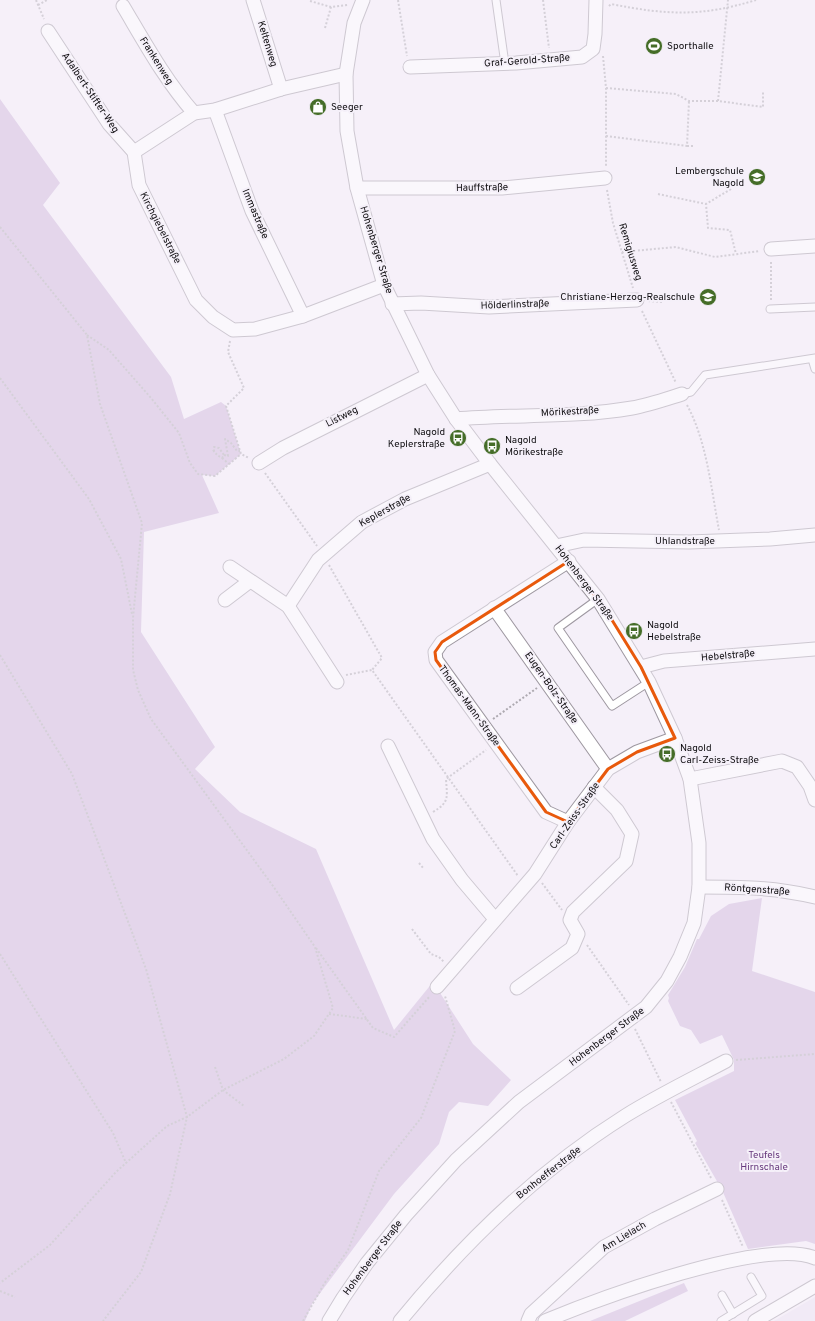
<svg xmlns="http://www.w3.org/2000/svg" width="815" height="1321" viewBox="0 0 815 1321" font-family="Overpass,sans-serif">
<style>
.built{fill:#ece2f1}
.green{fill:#ceb7da}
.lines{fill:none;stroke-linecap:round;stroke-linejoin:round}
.lane-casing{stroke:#9e98a1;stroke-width:9}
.street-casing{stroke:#9e98a1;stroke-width:15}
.path{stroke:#ada9b0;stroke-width:2;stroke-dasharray:2 2;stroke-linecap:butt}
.lane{stroke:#fff;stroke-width:7}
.street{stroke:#fff;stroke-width:13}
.marked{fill:none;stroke:#e8590c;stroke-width:3;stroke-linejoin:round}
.labels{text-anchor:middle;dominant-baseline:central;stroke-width:4;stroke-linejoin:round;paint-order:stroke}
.street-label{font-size:10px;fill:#0f0d10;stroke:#f5f0f9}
.poi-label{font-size:10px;fill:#0f0d10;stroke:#f5f0f9;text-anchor:start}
.park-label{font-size:10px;fill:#67397d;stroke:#f5f0f9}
</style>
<rect width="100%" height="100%" fill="#f5f0f9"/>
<!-- built -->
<polygon class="built" points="815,1297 815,1321 774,1321"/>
<!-- green -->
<g class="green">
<polygon points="0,99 60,183 43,205 171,377 184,419 221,402 226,406 241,454 215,476 202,475 219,513 144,532 141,632 215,747 195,769 240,812 316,849 394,1030 433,982 473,1044 511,1080 488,1106 459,1102 449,1112 439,1144 394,1194 312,1304 305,1321 0,1321"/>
<polygon points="762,898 752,971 815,992 815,1244 806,1241 748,1249 722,1190 695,1143 697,1141 675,1100 734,1071 734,1060 722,1035 700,1044 691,1030 680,1026 668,1001 669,998 668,995 685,967 697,939 699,939 711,916 729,904"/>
<polygon points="684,1283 688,1291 625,1321 590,1321"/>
</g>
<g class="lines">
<!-- lane casing -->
<g class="lane-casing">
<g id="lane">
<polyline points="496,0 505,64"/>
<polyline points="770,309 815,307"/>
<polyline points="812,359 815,369"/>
<polyline points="682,394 691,392 705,375 815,358"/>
<polyline points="598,599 558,628 612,706 649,682"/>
<polyline points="722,1295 733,1314"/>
<polyline points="721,1321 762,1296 751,1277"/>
</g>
</g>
<!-- street casing -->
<g class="street-casing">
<g id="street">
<polyline points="253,0 281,89"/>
<path d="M123 6C145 43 165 80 194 113"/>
<polyline points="48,31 109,124 134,152"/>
<polyline points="410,67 516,63 582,57 593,49 595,34 596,0"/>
<polyline points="346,74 281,89 215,110 194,113 134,152 139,185 196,300 213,317 233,330 255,329 303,316 384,285"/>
<polyline points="215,110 252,211 303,316"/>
<polyline points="357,188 502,188 605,178"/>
<polyline points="771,249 815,246"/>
<polyline points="392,304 421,303 489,307 637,300"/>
<path d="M456 419C514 414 574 418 632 408 649 405 666 399 682 394"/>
<polyline points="259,463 283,448 428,375"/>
<polyline points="556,546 584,540 689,542 770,539 815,535"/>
<polyline points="230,567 288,606 337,682"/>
<polyline points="225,600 250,581"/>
<polyline points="288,606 318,560 362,522 405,499 490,464"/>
<polyline points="494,608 608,769"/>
<polyline points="641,667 664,661 815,649"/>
<polyline points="388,746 433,839 462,880 495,919"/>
<polyline points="690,779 782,761 797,767 810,786 815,800"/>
<polyline points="568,822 546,812 436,660 435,652 442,642 569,561"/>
<path d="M699 887C740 887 774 887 815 897"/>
<polyline points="437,987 535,874 568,822 608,769 637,752 675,738"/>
<polyline points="517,988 572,948 578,934 570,920 573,912 626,861 632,834 617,810 594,787"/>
<polyline points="329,1321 343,1298 367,1263 406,1215 456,1160 519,1102 646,1007 667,981 680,957 694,923 699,887 699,843 690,779 675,738 649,682 598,599 490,464 456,419 428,375 384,285 357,188 347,131 346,74 354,23 363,0"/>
<path d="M400 1321C464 1243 539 1170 625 1116 657 1096 692 1079 726 1061"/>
<polyline points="528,1321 531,1314 604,1247 655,1219 717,1189"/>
<path d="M545 1321C598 1299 764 1237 815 1258"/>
<polyline points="755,1321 815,1286"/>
</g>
</g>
<!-- path -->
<g class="path">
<polyline points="36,0 44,19"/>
<polyline points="398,0 407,56"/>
<polyline points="543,0 549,48"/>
<polyline points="310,1 331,7 348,5"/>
<polyline points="38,5 47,0"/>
<path d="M609 6 611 4C667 15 701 17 756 0"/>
<polyline points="325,28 331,7"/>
<polyline points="603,56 606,88 606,166"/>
<polyline points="606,88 676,94 689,101 718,101 763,107 763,92"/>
<polyline points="718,101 728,0"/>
<polyline points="606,136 687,146 689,101"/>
<polyline points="687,146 695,146"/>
<polyline points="731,189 706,204 708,228 730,230 736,254"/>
<polyline points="607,190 613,223 633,288"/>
<polyline points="658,194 706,204"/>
<polyline points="0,227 87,335 100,404 142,523 133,618 133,670 138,690 151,719 273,886 315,947 333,1008 314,1036 284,1059 223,1090 187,1117 167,1126 116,1172 50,1245 0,1283"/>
<polyline points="622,252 676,247 715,257 760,251"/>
<polyline points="771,300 771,261"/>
<polyline points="648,301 663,302"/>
<polyline points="642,311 676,383"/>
<polyline points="87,335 109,350 151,398 179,433 190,463 198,474 215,476 241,454"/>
<polyline points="230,341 228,352 244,388 226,406 241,454 249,458"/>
<polyline points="0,378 89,499 121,559 132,614"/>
<path d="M687 405C707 442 711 488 719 530"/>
<path d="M213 450C216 454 218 456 222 458L224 455 219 448 214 447V451"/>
<polyline points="224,455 228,456 225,439 231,443 237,451 240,451"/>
<polyline points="222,458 229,464"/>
<polyline points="265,473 317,546"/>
<polyline points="329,565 382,658 372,670 518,876"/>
<polyline points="0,655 72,774 146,969 187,1117 170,1194 141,1272 103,1321"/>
<polyline points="346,675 372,670"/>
<polyline points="493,719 537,688"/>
<path d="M433 812C450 802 447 797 446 779L486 750"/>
<polyline points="419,863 424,869"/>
<polyline points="542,883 562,910"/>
<polyline points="412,929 431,954 439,957 444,962"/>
<polyline points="587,945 629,1005"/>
<polyline points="316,948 373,1028 394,1037 430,996"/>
<polyline points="0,954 113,1133 126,1163"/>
<polyline points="329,1014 367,1019"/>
<polyline points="635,1029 661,1082"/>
<polyline points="736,1060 815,1054"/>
<polyline points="215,1067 223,1090 244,1106"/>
<polyline points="671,1102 711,1178"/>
<polyline points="722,1200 743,1247"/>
<polyline points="0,1291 15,1297"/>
<polyline points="303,1321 324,1284 348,1250 379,1171 421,1118 455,1031 445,996"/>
</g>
<!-- lane -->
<use href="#lane" class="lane"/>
<!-- street -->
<use href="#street" class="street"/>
</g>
<!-- marked area -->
<path d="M0 0H815V1321H0ZM569 561 607 612 641 667 675 738 637 752 608 769 568 822 546 812 436 660 435 652 442 642Z" fill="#f5f0f9" fill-opacity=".55" fill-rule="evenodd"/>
<path class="marked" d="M569 561 607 612 641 667 675 738 637 752 608 769 568 822 546 812 436 660 435 652 442 642Z"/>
<!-- icons -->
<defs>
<g id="stadium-disc" transform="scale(0.9)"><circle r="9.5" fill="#456d28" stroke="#f5f0f9"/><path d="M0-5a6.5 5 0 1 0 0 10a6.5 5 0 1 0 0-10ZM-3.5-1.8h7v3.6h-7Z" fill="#fff"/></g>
<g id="shop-disc" transform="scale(0.9)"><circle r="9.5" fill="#456d28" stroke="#f5f0f9"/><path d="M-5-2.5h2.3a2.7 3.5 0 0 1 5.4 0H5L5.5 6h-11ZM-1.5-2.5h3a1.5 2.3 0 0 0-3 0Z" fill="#fff"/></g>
<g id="school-disc" transform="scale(0.9)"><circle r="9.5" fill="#456d28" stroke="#f5f0f9"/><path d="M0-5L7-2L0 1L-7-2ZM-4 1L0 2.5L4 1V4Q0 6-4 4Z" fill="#fff"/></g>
<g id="bus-disc" transform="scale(0.9)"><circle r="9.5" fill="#456d28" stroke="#f5f0f9"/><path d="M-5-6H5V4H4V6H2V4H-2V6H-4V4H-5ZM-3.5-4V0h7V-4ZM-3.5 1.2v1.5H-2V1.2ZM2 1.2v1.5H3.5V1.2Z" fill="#fff"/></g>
</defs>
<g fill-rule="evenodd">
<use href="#stadium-disc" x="654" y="46"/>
<use href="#shop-disc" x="318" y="107"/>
<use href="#school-disc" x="757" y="177"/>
<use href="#school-disc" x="708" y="297"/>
<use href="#bus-disc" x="458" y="438"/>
<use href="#bus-disc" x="492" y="446"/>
<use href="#bus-disc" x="634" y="631"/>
<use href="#bus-disc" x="667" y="754"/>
</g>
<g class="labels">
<!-- street labels -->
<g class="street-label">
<text transform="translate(267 44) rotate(73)">Keltenweg</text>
<text transform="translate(156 61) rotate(58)">Frankenweg</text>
<text transform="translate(527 61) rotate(-4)">Graf-Gerold-Straße</text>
<text transform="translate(90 93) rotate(56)">Adalbert-Stifter-Weg</text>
<text transform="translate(482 188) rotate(-1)">Hauffstraße</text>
<text transform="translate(255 214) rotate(67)">Immastraße</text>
<text transform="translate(160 228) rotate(63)">Kirchgiebelstraße</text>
<text transform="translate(376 250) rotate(73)">Hohenberger Straße</text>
<text transform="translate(630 252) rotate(73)">Remigiusweg</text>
<text transform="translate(515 305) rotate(-2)">Hölderlinstraße</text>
<text transform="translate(570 412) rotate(-3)">Mörikestraße</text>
<text transform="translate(342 417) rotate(-27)">Listweg</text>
<text transform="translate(385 511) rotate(-29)">Keplerstraße</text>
<text x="685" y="541">Uhlandstraße</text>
<text transform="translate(584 583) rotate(53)">Hohenberger Straße</text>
<text transform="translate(728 656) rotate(-5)">Hebelstraße</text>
<text transform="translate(551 688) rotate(55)">Eugen-Bolz-Straße</text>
<text transform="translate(469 706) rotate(54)">Thomas-Mann-Straße</text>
<text transform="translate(575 816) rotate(-55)">Carl-Zeiss-Straße</text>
<text transform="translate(757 890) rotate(4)">Röntgenstraße</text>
<text transform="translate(607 1037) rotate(-37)">Hohenberger Straße</text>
<text transform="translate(549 1173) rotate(-38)">Bonhoefferstraße</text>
<text transform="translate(624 1237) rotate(-31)">Am Lielach</text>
<text transform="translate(373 1258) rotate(-53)">Hohenberger Straße</text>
</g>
<!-- poi labels -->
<g class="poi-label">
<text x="667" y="46">Sporthalle</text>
<text x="331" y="107">Seeger</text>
<text x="744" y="171" text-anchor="end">Lembergschule<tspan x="744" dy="12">Nagold</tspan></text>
<text x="695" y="297" text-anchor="end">Christiane-Herzog-Realschule</text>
<text x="445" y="432" text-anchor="end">Nagold<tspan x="445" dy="12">Keplerstraße</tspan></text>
<text x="505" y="440">Nagold<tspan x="505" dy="12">Mörikestraße</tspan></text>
<text x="647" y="625">Nagold<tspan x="647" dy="12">Hebelstraße</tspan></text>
<text x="680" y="748">Nagold<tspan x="680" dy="12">Carl-Zeiss-Straße</tspan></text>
</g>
<!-- park labels -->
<g class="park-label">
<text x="764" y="1155">Teufels<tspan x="764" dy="12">Hirnschale</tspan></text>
</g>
</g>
</svg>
